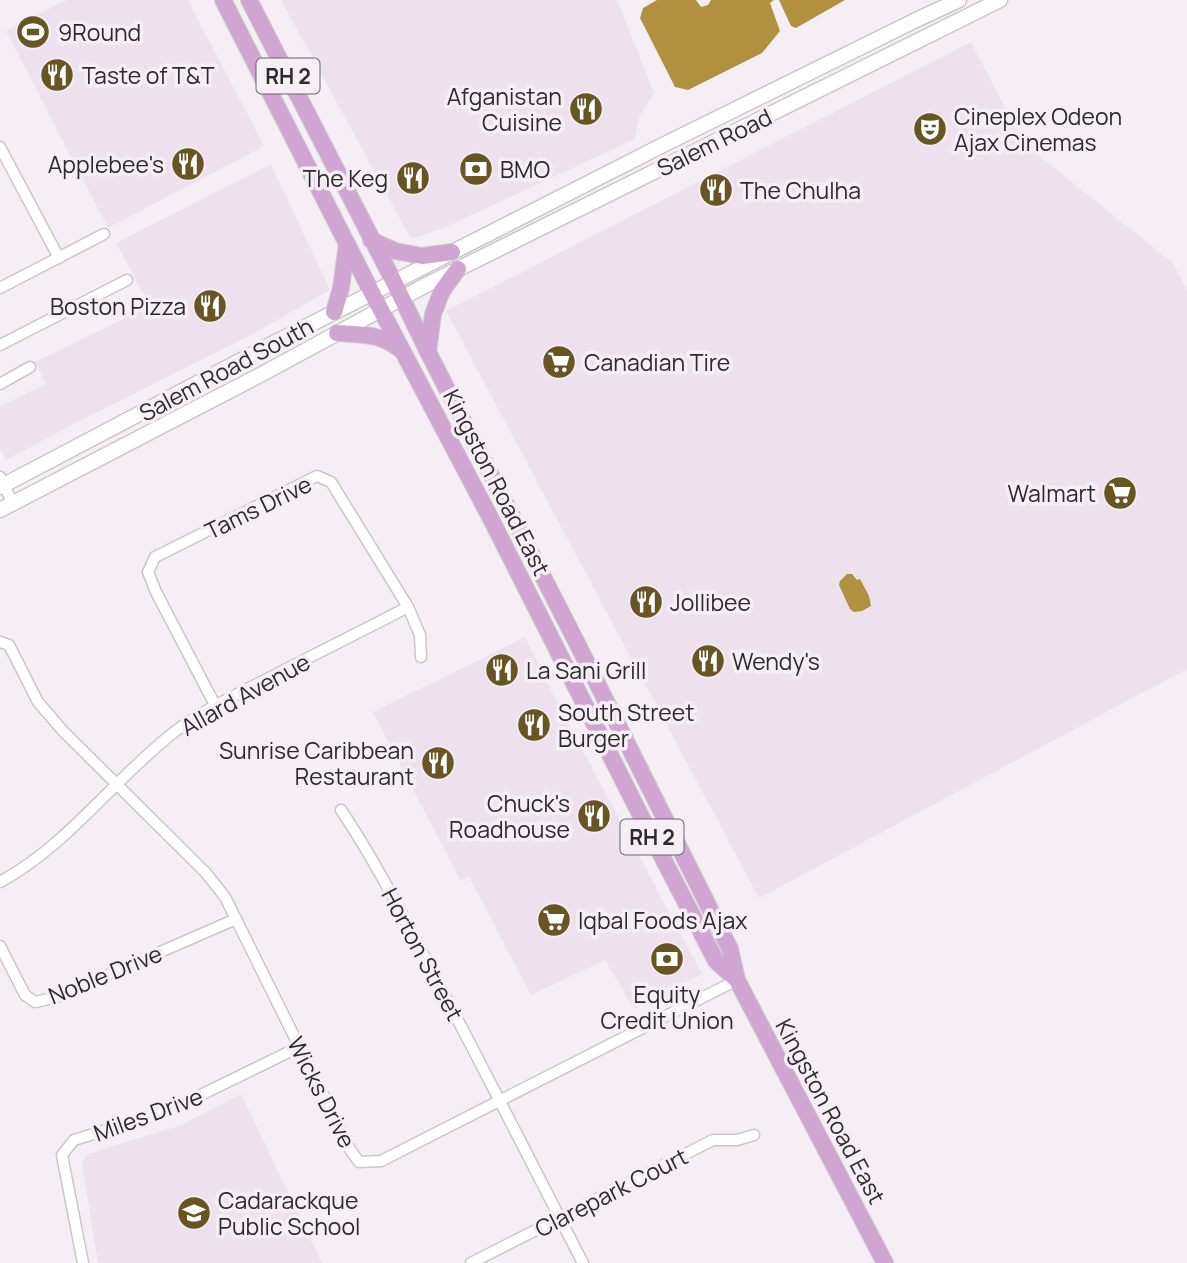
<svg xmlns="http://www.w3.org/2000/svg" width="1187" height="1263" viewBox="0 0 1187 1263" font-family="Manrope,sans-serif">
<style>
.built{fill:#ede1ed}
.water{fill:#b19140}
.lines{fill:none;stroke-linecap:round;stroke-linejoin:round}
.minor-casing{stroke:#ccc6cc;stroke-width:13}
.secondary-casing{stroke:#ccc6cc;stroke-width:17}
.primary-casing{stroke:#cdcccd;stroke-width:18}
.minor{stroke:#fff;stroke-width:10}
.secondary{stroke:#fff;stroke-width:14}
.primary{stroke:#d1a5d1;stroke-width:16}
.labels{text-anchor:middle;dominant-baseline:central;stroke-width:7;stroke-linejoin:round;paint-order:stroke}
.shield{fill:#f5eff5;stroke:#696569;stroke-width:2}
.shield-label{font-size:21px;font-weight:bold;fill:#2d2a2d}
.poi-label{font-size:23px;fill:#2d2a2d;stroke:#f5eff5;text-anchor:start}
.street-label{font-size:23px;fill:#2d2a2d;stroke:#f5eff5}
</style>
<rect width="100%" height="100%" fill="#f5eff5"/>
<!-- built -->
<g class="built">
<polygon points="66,0 188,0 264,146 108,228 6,31"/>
<polygon points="281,0 617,0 654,93 639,117 635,139 444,228 411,239"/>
<polygon points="971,42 1023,143 1173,263 1187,291 1187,669 759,898 446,311"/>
<polygon points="271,164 330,290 249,336 70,426 6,460 0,449 0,406 46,384 35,362 150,306 116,243"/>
<polygon points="525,637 558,704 702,974 634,1009 605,960 531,995 469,877 460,880 373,712"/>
<polygon points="241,1094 322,1263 98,1263 82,1164 87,1154 181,1125"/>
</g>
<!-- water -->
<g class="water">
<polygon points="657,0 696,0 701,7 708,5 711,0 774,0 770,3 780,31 762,53 688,90 675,87 640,18 643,8"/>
<polygon points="779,0 845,0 796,28 791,26"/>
<polygon points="847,574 852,574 857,580 860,579 869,596 871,606 862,611 854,612 850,609 839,585 840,581"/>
</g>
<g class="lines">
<!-- minor casing -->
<g class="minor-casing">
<g id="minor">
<polyline points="0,147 59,258"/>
<polyline points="0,288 104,234"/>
<polyline points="0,345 127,280"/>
<polyline points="0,384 30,367"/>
<polyline points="0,477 13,504"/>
<polyline points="0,642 9,645 38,702 63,731 206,873 225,897 351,1151 359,1162 381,1161 737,980"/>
<polyline points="215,705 156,592 148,572 155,557 317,476 331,482 408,607 420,635 421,657"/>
<path d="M341 810C376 862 404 918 433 973 484 1069 533 1166 583 1263"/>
<path d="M0 882C68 845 113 780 173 733 204 709 240 693 275 675 319 652 364 630 408 607"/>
<polyline points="0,946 25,995 35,1002 57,997 236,919"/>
<polyline points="83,1263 62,1155 74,1140 168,1111 299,1047"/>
<polyline points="471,1263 713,1140 737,1140 754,1135"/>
</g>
</g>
<!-- secondary casing -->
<g class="secondary-casing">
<g id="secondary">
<polyline points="0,487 268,346 663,145 914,21 959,0"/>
<polyline points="0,510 262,374 428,284 1000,0"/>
</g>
</g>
<!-- primary casing -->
<g class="primary-casing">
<g id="primary">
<polyline points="223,0 372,293 491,519 641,816 716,961 736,979"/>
<polyline points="249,0 394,282 428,352 579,647 730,949 737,980 885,1263"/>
<polyline points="371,240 395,251 422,256 452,252"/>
<polyline points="334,312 341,288 347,244"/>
<path d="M337 333C364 335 379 333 401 350"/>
<polyline points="428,352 433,314 442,291 458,269"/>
</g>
</g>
<!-- minor -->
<use href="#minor" class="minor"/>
<!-- secondary -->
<use href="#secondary" class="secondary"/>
<!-- primary -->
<use href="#primary" class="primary"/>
</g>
<!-- icons -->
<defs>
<g id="stadium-disc" transform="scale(1.75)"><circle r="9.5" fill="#695524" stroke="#f5eff5"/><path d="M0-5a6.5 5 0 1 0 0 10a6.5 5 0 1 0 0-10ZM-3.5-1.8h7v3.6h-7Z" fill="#fff"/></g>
<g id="restaurant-disc" transform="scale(1.75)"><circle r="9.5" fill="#695524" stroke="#f5eff5"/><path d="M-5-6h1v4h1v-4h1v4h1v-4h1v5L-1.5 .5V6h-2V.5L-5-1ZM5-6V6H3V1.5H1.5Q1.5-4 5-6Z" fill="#fff"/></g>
<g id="theatre-disc" transform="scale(1.75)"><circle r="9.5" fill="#695524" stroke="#f5eff5"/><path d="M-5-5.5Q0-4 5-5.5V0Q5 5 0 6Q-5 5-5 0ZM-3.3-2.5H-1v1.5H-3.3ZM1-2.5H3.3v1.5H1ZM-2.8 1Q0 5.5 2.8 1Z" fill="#fff"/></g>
<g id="bank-disc" transform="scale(1.75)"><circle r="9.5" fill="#695524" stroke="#f5eff5"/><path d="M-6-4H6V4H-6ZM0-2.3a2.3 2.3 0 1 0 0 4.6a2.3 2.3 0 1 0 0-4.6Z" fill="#fff"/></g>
<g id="supermarket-disc" transform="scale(1.75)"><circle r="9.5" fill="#695524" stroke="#f5eff5"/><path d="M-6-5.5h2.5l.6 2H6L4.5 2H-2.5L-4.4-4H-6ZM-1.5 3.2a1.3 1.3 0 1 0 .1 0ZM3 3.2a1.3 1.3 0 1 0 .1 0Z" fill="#fff"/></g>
<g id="school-disc" transform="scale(1.75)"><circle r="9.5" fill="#695524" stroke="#f5eff5"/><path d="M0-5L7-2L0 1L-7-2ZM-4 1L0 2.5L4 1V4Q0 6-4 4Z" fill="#fff"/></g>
</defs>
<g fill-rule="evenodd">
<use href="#stadium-disc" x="33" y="32"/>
<use href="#restaurant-disc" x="57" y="75"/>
<use href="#restaurant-disc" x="586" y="109"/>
<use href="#theatre-disc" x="930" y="129"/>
<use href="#restaurant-disc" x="188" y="164"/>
<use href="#bank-disc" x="476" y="169"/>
<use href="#restaurant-disc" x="413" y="178"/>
<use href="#restaurant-disc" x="716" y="190"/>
<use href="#restaurant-disc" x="210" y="306"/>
<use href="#supermarket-disc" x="559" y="362"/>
<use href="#supermarket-disc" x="1120" y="493"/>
<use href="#restaurant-disc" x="646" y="602"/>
<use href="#restaurant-disc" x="708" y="661"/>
<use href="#restaurant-disc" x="502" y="670"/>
<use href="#restaurant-disc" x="534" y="725"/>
<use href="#restaurant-disc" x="438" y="763"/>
<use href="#restaurant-disc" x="594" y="816"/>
<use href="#supermarket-disc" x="554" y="920"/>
<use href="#bank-disc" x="667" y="959"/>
<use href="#school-disc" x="194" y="1213"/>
</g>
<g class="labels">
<!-- shield labels -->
<g class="shield">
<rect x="256.5" y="58.5" width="63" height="35" rx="5"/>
<rect x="620.5" y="819.5" width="63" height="35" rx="5"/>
</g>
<g class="shield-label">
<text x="288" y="76">RH 2</text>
<text x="652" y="837">RH 2</text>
</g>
<!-- poi labels -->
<g class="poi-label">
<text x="58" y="32">9Round</text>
<text x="82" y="75">Taste of T&amp;T</text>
<text x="562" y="96" text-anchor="end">Afganistan<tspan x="562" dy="26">Cuisine</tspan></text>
<text x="954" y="116">Cineplex Odeon<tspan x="954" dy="26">Ajax Cinemas</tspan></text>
<text x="164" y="164" text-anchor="end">Applebee's</text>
<text x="500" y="169">BMO</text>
<text x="388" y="178" text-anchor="end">The Keg</text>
<text x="740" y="190">The Chulha</text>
<text x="186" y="306" text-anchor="end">Boston Pizza</text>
<text x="584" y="362">Canadian Tire</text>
<text x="1096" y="493" text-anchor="end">Walmart</text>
<text x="670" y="602">Jollibee</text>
<text x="732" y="661">Wendy's</text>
<text x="526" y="670">La Sani Grill</text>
<text x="558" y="712">South Street<tspan x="558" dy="26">Burger</tspan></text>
<text x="414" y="750" text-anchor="end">Sunrise Caribbean<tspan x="414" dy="26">Restaurant</tspan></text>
<text x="570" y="803" text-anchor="end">Chuck's<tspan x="570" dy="26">Roadhouse</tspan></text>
<text x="578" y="920">Iqbal Foods Ajax</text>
<text x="667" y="994" text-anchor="middle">Equity<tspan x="667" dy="26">Credit Union</tspan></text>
<text x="218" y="1200">Cadarackque<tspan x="218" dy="26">Public School</tspan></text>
</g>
<!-- street labels -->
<g class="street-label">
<text transform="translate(714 142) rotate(-26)">Salem Road</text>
<text transform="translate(226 369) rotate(-28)">Salem Road South</text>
<text transform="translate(497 482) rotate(63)">Kingston Road East</text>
<text transform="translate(258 507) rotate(-26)">Tams Drive</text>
<text transform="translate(245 694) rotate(-29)">Allard Avenue</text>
<text transform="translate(423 954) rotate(62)">Horton Street</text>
<text transform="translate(105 974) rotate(-22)">Noble Drive</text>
<text transform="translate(322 1092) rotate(63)">Wicks Drive</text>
<text transform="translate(831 1111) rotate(62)">Kingston Road East</text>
<text transform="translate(148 1114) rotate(-20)">Miles Drive</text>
<text transform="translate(611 1192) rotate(-27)">Clarepark Court</text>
</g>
</g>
</svg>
